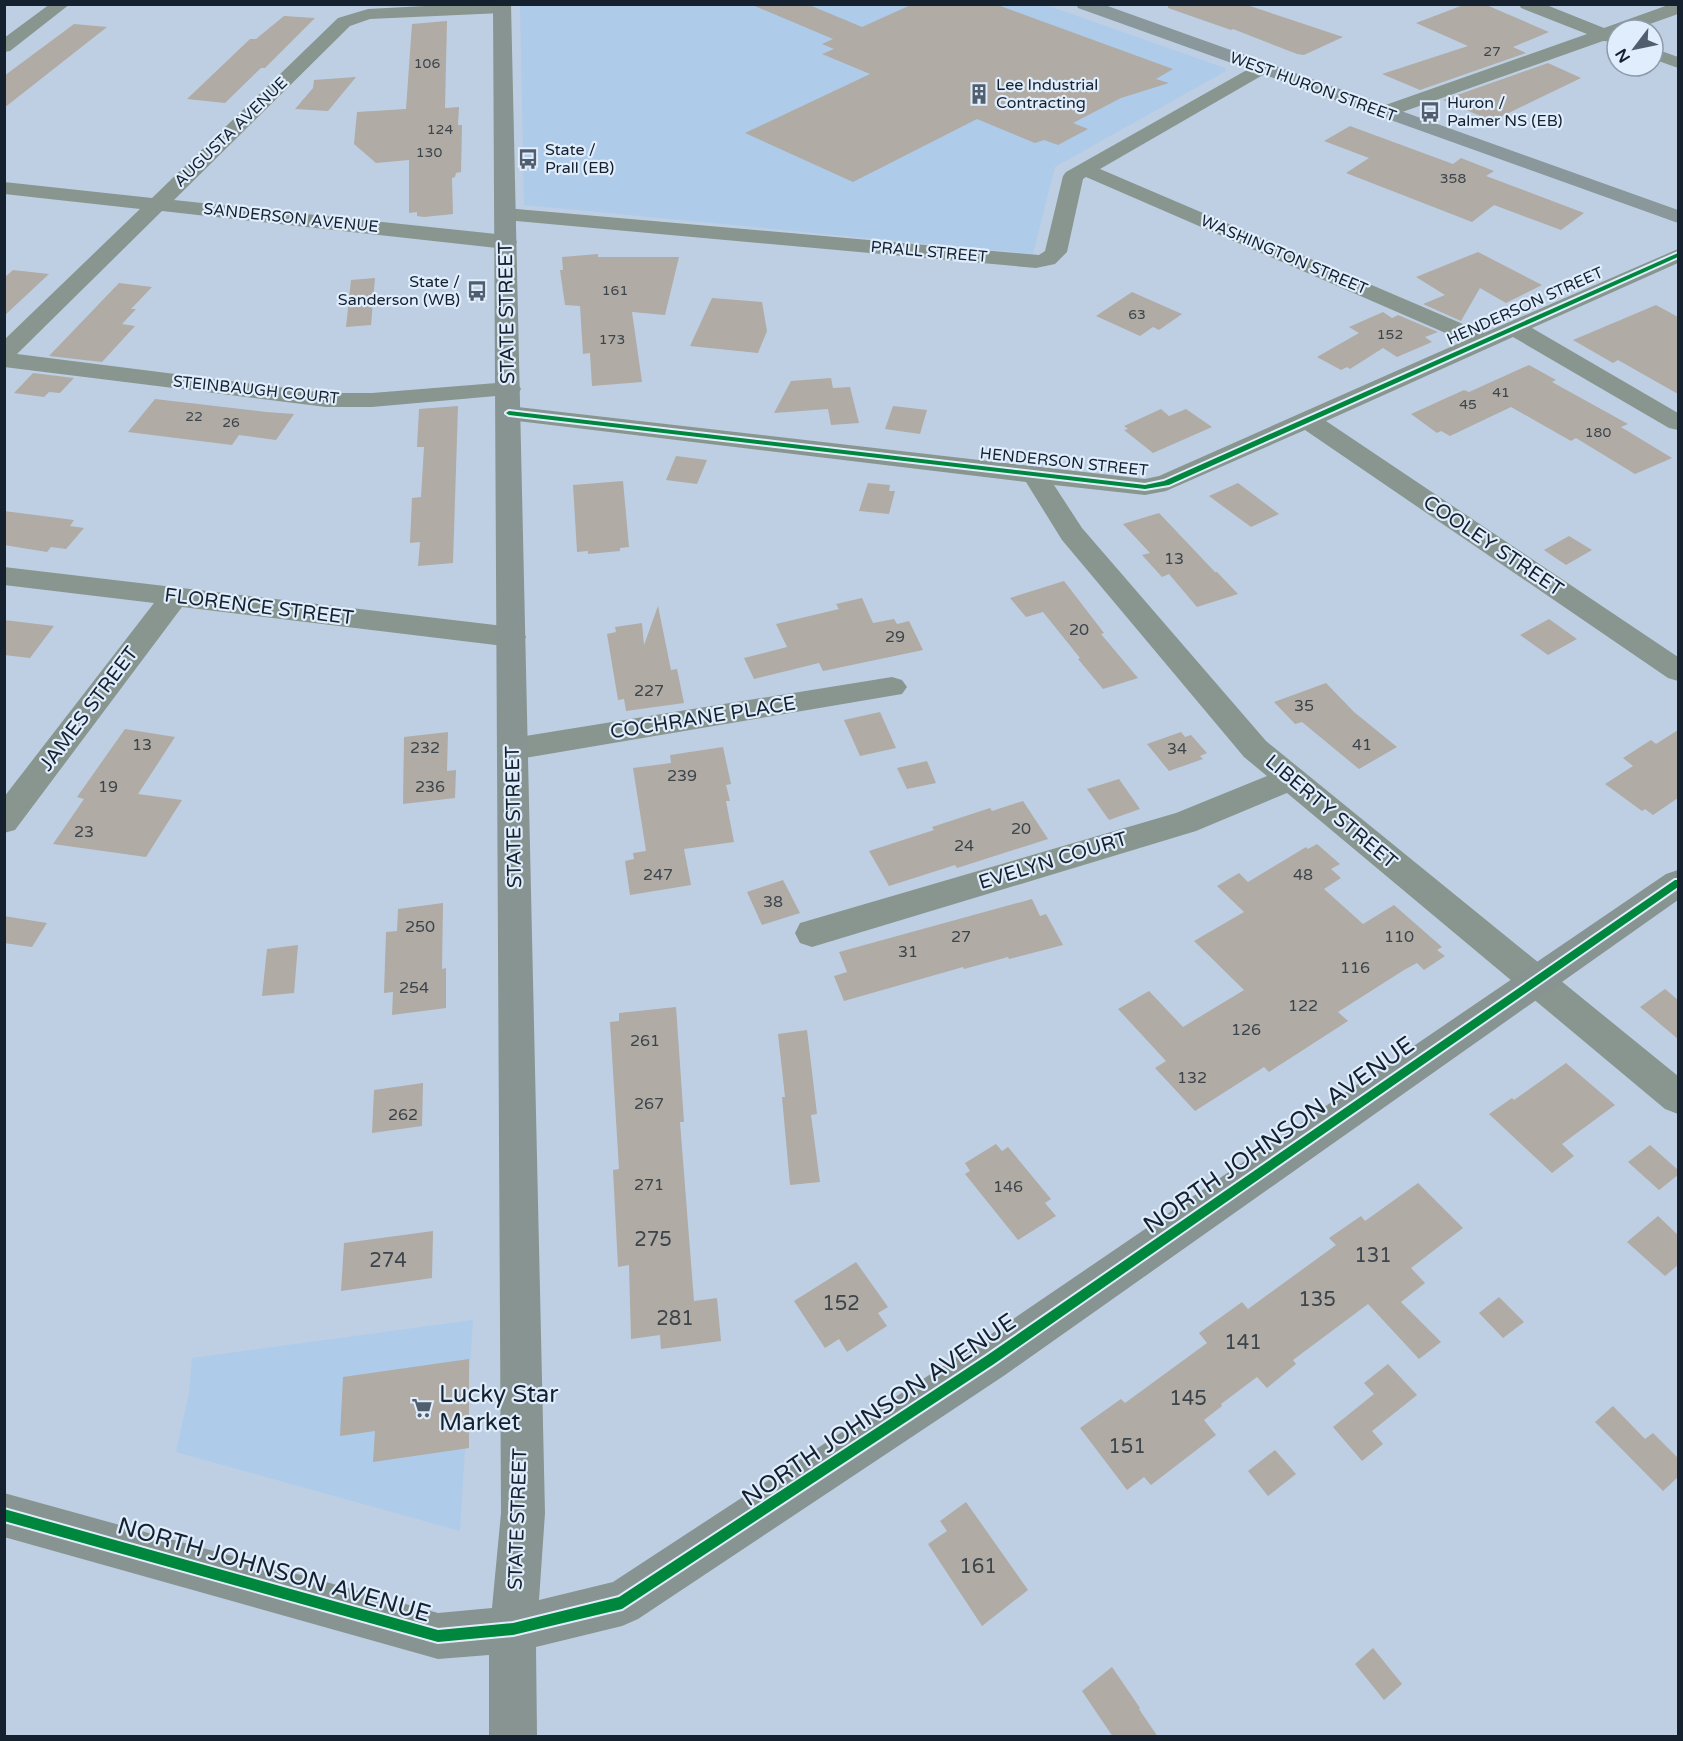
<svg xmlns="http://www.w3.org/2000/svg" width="1683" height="1741" viewBox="0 0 1683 1741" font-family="'Varela Round',sans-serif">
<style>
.built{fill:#afcbea}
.building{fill:#b0aba4}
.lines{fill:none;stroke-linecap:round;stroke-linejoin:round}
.street{fill:#88968f;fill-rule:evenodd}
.secondary{fill:#879491;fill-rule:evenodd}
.highway{fill:#8a989b;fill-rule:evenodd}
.cycleway-casing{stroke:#e0edfc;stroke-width:4}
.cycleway{fill:#00873e;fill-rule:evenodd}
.labels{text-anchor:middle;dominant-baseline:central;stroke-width:4.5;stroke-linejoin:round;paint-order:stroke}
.far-number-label{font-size:14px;fill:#3c444c}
.far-poi-label{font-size:16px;fill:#15212e;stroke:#e0edfc;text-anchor:start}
.far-street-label{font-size:16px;fill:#15212e;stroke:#e0edfc}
.number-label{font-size:16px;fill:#3c444c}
.street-label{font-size:20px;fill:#15212e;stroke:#e0edfc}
.near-number-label{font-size:20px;fill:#3c444c}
.near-street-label{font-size:24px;fill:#15212e;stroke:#e0edfc}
.near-poi-label{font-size:24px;fill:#15212e;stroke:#e0edfc;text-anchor:start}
</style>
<rect width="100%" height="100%" fill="#becfe3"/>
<!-- built -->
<g class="built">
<polygon points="520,5 1046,5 1225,68 1226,71 1055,167 1033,254 524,205"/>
<polygon points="473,1320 460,1531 176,1452 189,1393 192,1358"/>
</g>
<!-- building -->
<g class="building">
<polygon points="750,4 807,4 862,27 913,4 995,4 1173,69 1156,79 1169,83 1121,98 1073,123 1088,129 1058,145 1044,140 1035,143 977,119 853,182 745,133 870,74 822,54 834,49 822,44 833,39"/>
<polygon points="1168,4 1244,4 1343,37 1304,55 1297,54 1233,29 1231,30 1168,8"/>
<polygon points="1466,4 1484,4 1549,32 1513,47 1526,53 1420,90 1382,74 1468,46 1416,23"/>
<polygon points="284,16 315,18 265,68 261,68 225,103 187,99 250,39 256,39"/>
<polygon points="447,21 445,108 459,107 458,125 462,125 461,172 456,173 455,177 452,178 453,214 424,217 417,216 417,212 409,213 409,160 376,163 354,144 357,112 406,109 412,24"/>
<polygon points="74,24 107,27 4,108 4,76"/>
<polygon points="1548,63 1581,78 1492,121 1443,100"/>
<polygon points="356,77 328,111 295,109 313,88 314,80"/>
<polygon points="1350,126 1453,164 1461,158 1494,171 1486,176 1584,213 1561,230 1494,205 1472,222 1346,173 1369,158 1324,141"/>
<polygon points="1478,252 1542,285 1506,303 1480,288 1461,321 1423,304 1445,295 1416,277"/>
<polygon points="598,254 598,257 679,257 665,315 632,312 642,382 592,386 590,353 583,354 580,306 565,305 560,270 563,270 562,257"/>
<polygon points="13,270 49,274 4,316 4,278"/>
<polygon points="375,278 371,325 346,327 351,280"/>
<polygon points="119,283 152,287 131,309 136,309 122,324 135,326 102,362 49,356"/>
<polygon points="1132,292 1182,314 1159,330 1153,327 1140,336 1096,316"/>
<polygon points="712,298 762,302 767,331 758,353 690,346"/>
<polygon points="1656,305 1678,317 1678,394 1618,360 1613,363 1573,340"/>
<polygon points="1383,312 1392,318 1398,315 1438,332 1425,337 1432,342 1397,357 1383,348 1350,369 1347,367 1341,370 1317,357 1359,333 1349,327"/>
<polygon points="1529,365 1556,380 1552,382 1628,424 1621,427 1672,458 1635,474 1576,438 1571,441 1511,407 1450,436 1441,431 1437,433 1411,414 1464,390 1469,392"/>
<polygon points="33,373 74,378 60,393 49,392 44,397 14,393"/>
<polygon points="831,378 833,388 850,387 859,423 831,425 828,409 774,413 791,381"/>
<polygon points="155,399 266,412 294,414 276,440 239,435 232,445 128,432"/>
<polygon points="458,406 453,563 418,566 420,542 410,543 412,498 421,497 424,447 417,447 419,409"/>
<polygon points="893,406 927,410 920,434 885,429"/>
<polygon points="1161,409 1169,416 1186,409 1212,427 1153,453 1124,430 1128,429 1124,426"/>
<polygon points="676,456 707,460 697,484 666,480"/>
<polygon points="623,481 629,547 620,548 620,551 588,554 588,551 577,552 573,485"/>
<polygon points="868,483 890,485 889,491 895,491 889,514 859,511"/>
<polygon points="1238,483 1279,514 1251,527 1209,496"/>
<polygon points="4,511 74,520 70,526 84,528 66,549 51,547 47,552 4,545"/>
<polygon points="1159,513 1215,572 1217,572 1238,594 1197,607 1169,574 1162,577 1142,555 1150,553 1123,524"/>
<polygon points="1569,536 1592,550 1566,565 1544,550"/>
<polygon points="1064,581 1104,633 1101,634 1138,678 1103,689 1078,659 1080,658 1043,612 1026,617 1010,598"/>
<polygon points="862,598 873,623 894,619 897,624 909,621 923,650 823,671 819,663 754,679 744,658 787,647 776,624 839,609 836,604"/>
<polygon points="658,606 671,670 677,669 684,703 626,711 624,699 618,700 607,634 616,632 615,627 642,623 644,645"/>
<polygon points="1549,619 1577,639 1548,655 1520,635"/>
<polygon points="4,620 54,626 30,658 4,655"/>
<polygon points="1326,683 1354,712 1397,747 1359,769 1302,722 1295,724 1274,702"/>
<polygon points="880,712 896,748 860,756 844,720"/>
<polygon points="125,729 175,737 138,794 182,800 146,857 53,844 84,799 77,797"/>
<polygon points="1678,730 1678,798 1653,815 1645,809 1642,811 1605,784 1633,766 1623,758 1651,740 1656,744"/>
<polygon points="448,732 447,771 456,770 455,798 403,804 404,737"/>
<polygon points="1181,732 1185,737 1191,735 1207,753 1200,756 1203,759 1169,771 1147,744"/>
<polygon points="723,747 731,784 726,785 730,801 726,801 734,842 684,849 691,885 630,895 625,861 634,859 633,853 646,851 633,768 671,763 670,755"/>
<polygon points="927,761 936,783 907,789 897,768"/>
<polygon points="1119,779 1140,809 1109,820 1087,789"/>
<polygon points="1023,801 1048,839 957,868 955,865 889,886 869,851 934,830 932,827 990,808 992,811"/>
<polygon points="1317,844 1340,864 1331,869 1341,878 1324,889 1363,924 1394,905 1442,947 1437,950 1445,956 1424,970 1417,963 1404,970 1338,1012 1348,1021 1269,1072 1264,1067 1195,1111 1155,1068 1166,1061 1118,1009 1149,991 1183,1027 1244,990 1194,941 1244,912 1217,886 1239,873 1248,882 1306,847 1308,849"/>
<polygon points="783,880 800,913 762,925 747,892"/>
<polygon points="1032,899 1040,916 1046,914 1063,945 1009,959 1008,957 964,969 963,967 844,1001 834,976 847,972 839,952"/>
<polygon points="443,903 442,969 446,968 446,1008 392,1015 393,992 384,993 386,932 397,931 398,909"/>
<polygon points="4,916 47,923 32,947 4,943"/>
<polygon points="298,945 294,993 262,996 267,949"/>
<polygon points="1665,989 1678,1000 1678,1039 1640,1007"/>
<polygon points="676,1007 684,1122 680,1122 694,1301 717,1298 721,1341 661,1349 660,1335 631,1339 629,1265 618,1267 613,1170 619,1169 610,1022 619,1021 619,1013"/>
<polygon points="807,1030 817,1114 811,1115 820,1182 790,1185 782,1097 785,1097 778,1034"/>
<polygon points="1566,1063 1615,1105 1562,1144 1574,1156 1552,1173 1489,1114 1512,1098 1514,1100"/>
<polygon points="423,1083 422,1126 372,1133 374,1090"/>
<polygon points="996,1144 1002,1151 1008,1147 1051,1199 1045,1203 1056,1216 1018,1240 965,1174 970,1171 965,1163"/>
<polygon points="1650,1145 1678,1170 1678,1175 1659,1190 1628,1162"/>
<polygon points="1418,1183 1463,1228 1411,1268 1425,1283 1401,1302 1441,1342 1419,1359 1368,1304 1293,1360 1296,1364 1267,1388 1257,1377 1221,1404 1222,1406 1204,1420 1216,1435 1151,1485 1144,1477 1127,1490 1080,1428 1121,1399 1125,1403 1207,1343 1199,1333 1242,1302 1248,1309 1336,1245 1329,1238 1361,1216 1365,1221"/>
<polygon points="1658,1216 1678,1235 1678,1265 1665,1276 1627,1242"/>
<polygon points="433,1231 432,1278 341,1291 344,1243"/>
<polygon points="856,1262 888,1307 878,1313 887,1326 847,1352 839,1339 825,1348 794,1301"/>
<polygon points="1499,1297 1524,1322 1503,1338 1479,1313"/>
<polygon points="469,1359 469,1448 373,1462 375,1431 340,1436 343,1377"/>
<polygon points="1388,1364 1417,1395 1372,1431 1383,1444 1362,1461 1333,1427 1374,1394 1364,1383"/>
<polygon points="1613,1406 1645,1439 1653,1433 1678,1458 1678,1477 1663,1491 1595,1422"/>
<polygon points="1275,1450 1296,1474 1268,1496 1248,1471"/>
<polygon points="966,1502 1028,1590 982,1626 928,1544 947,1531 940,1521"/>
<polygon points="1373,1648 1402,1684 1384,1700 1355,1664"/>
<polygon points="1112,1667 1140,1708 1139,1709 1158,1737 1113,1737 1082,1691"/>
</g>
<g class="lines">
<!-- street -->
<g class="street">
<polygon points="50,4 70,4 10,51 4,52 4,38"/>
<polygon points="463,4 508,4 511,8 508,12 502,13 370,19 350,26 174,200 506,235 514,237 517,242 514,247 506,249 162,211 17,354 326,393 372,393 509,382 518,384 521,389 518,394 372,407 326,407 4,367 4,340 140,209 4,194 4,182 152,198 338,18 368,9"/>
<polygon points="1519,4 1544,4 1604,28 1671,4 1678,4 1678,14 1633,30 1617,30 1617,42 1603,41 1391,116 1377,116 1374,112 1377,108 1587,34 1521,8"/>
<polygon points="1653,48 1678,57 1678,68 1653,59"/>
<polygon points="1261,62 1268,64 1270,68 1268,72 1100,169 1484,333 1678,249 1678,263 1532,328 1678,413 1678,430 1669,428 1513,337 1326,421 1678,657 1678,681 1668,678 1305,430 1166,491 1145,495 1054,485 1082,528 1266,741 1678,1076 1678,1114 1665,1109 1287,793 1196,831 812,947 800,943 795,933 800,923 1176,813 1267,776 1244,757 1062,540 1026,482 509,420 500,418 497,413 500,408 509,406 1145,479 1159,476 1464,341 1086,177 1083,179 1067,252 1055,264 1036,268 505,220 498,218 494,214 498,210 505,208 1039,255 1045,251 1063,176 1066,172"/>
<polygon points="4,567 512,627 522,630 526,637 522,644 512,647 182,607 15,830 4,833 4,797 154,603 4,585"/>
<polygon points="892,677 902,680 907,687 902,694 513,760 502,757 498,749 502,741 513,738"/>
</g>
<!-- secondary -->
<polygon class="secondary" points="493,4 511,4 545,1513 539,1600 613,1582 975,1345 1666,874 1678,870 1678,900 1005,1375 638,1619 622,1626 536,1647 537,1736 489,1736 489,1655 438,1659 4,1537 4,1493 438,1613 492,1608 501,1513"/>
<!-- highway -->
<polygon class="highway" points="1076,4 1102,4 1678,210 1678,223 1078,8"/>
<!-- cycleway casing -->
<g class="cycleway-casing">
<g id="cycleway">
<polygon points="1678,253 1678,257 1169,485 1145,489 509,415 506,413 509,411 1145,485 1164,481"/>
<polygon points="1675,880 1678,880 1678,887 994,1364 622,1609 513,1635 438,1642 4,1521 4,1509 438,1630 513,1623 619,1597 986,1356"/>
</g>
</g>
<!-- cycleway -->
<use href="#cycleway" class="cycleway"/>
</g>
<!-- icons -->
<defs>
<g id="building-bare" transform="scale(1.62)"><path d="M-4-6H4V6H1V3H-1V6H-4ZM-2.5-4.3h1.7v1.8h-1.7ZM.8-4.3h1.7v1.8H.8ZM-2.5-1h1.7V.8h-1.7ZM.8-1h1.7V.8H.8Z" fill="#505e6d" stroke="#e0edfc" stroke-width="2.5" paint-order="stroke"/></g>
<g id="bus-bare" transform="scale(1.62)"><path d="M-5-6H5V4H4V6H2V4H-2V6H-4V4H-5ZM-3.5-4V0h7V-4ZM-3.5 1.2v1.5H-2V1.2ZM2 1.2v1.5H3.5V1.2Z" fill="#505e6d" stroke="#e0edfc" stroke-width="2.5" paint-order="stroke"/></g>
<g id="supermarket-bare" transform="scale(1.62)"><path d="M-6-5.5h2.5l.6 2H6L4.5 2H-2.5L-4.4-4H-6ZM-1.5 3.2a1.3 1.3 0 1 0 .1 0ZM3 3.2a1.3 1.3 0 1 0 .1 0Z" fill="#505e6d" stroke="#e0edfc" stroke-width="2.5" paint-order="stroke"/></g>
</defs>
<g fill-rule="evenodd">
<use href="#building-bare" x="979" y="94"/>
<use href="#bus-bare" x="1430" y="112"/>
<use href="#bus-bare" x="528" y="159"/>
<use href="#bus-bare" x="477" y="291"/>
<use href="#supermarket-bare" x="422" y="1408"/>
</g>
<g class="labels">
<!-- far-number labels -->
<g class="far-number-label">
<text x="1492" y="51">27</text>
<text x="427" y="63">106</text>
<text x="440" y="129">124</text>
<text x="429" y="152">130</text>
<text x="1453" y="178">358</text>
<text x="615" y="290">161</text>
<text x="1137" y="314">63</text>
<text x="1390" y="334">152</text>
<text x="612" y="339">173</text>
<text x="1501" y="392">41</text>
<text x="1468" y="404">45</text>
<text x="194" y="416">22</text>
<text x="231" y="422">26</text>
<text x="1598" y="432">180</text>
</g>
<!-- far-poi labels -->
<g class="far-poi-label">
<text x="996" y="85">Lee Industrial<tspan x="996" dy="18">Contracting</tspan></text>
<text x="1447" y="103">Huron /<tspan x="1447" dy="18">Palmer NS (EB)</tspan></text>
<text x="545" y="150">State /<tspan x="545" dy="18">Prall (EB)</tspan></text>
<text x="460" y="282" text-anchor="end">State /<tspan x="460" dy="18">Sanderson (WB)</tspan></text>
</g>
<!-- far-street labels -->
<g class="far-street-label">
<text transform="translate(1313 87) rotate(20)">WEST HURON STREET</text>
<text transform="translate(231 132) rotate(-44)">AUGUSTA AVENUE</text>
<text transform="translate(291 218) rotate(6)">SANDERSON AVENUE</text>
<text transform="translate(929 252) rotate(5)">PRALL STREET</text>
<text transform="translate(1284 255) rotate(23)">WASHINGTON STREET</text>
<text transform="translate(1525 306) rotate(-24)">HENDERSON STREET</text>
<text transform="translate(256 390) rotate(6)">STEINBAUGH COURT</text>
<text transform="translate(1064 462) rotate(6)">HENDERSON STREET</text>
</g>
<!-- number labels -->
<g class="number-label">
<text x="1174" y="559">13</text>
<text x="1079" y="630">20</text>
<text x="895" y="637">29</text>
<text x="649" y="691">227</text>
<text x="1304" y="706">35</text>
<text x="142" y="745">13</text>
<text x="1362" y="745">41</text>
<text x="425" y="748">232</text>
<text x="1177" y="749">34</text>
<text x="682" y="776">239</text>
<text x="108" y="787">19</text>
<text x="430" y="787">236</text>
<text x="1021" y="829">20</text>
<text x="84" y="832">23</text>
<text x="964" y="846">24</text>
<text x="658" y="875">247</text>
<text x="1303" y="875">48</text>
<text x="773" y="902">38</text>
<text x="420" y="927">250</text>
<text x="961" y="937">27</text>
<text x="1399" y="937">110</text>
<text x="908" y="952">31</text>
<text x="1355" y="968">116</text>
<text x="414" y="988">254</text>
<text x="1303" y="1006">122</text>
<text x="1246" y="1030">126</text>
<text x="645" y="1041">261</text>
<text x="1192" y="1078">132</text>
<text x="649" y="1104">267</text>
<text x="403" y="1115">262</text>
<text x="649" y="1185">271</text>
<text x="1008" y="1187">146</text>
</g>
<!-- street labels -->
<g class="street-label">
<text transform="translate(507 313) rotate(-91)">STATE STREET</text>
<text transform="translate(1493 546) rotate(34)">COOLEY STREET</text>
<text transform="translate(259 607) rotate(7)">FLORENCE STREET</text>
<text transform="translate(89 709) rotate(-53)">JAMES STREET</text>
<text transform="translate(703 718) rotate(-9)">COCHRANE PLACE</text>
<text transform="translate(1331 812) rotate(40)">LIBERTY STREET</text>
<text transform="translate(514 817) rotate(-91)">STATE STREET</text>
<text transform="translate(1053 861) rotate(-17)">EVELYN COURT</text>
<text transform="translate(518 1519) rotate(-88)">STATE STREET</text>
</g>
<!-- near-number labels -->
<g class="near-number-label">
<text x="653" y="1240">275</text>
<text x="1373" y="1256">131</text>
<text x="388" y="1261">274</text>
<text x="1317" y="1300">135</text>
<text x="841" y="1304">152</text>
<text x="675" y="1319">281</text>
<text x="1243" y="1343">141</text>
<text x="1188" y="1399">145</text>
<text x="1127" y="1447">151</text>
<text x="978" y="1567">161</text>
</g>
<!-- near-street labels -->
<g class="near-street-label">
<text transform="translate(1279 1135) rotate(-35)">NORTH JOHNSON AVENUE</text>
<text transform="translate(879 1410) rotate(-34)">NORTH JOHNSON AVENUE</text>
<text transform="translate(274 1570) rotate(16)">NORTH JOHNSON AVENUE</text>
</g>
<!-- near-poi labels -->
<g class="near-poi-label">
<text x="439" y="1394">Lucky Star<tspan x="439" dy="28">Market</tspan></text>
</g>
</g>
<!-- border -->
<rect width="1683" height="1741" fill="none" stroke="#15212e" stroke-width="12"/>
<!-- north arrow -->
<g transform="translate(1635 48) rotate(238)"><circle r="28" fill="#e0edfc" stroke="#8f9baa" stroke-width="1.5"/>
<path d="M0-4.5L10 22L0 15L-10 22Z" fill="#505e6d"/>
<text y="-9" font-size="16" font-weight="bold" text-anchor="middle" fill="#15212e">N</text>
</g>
</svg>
